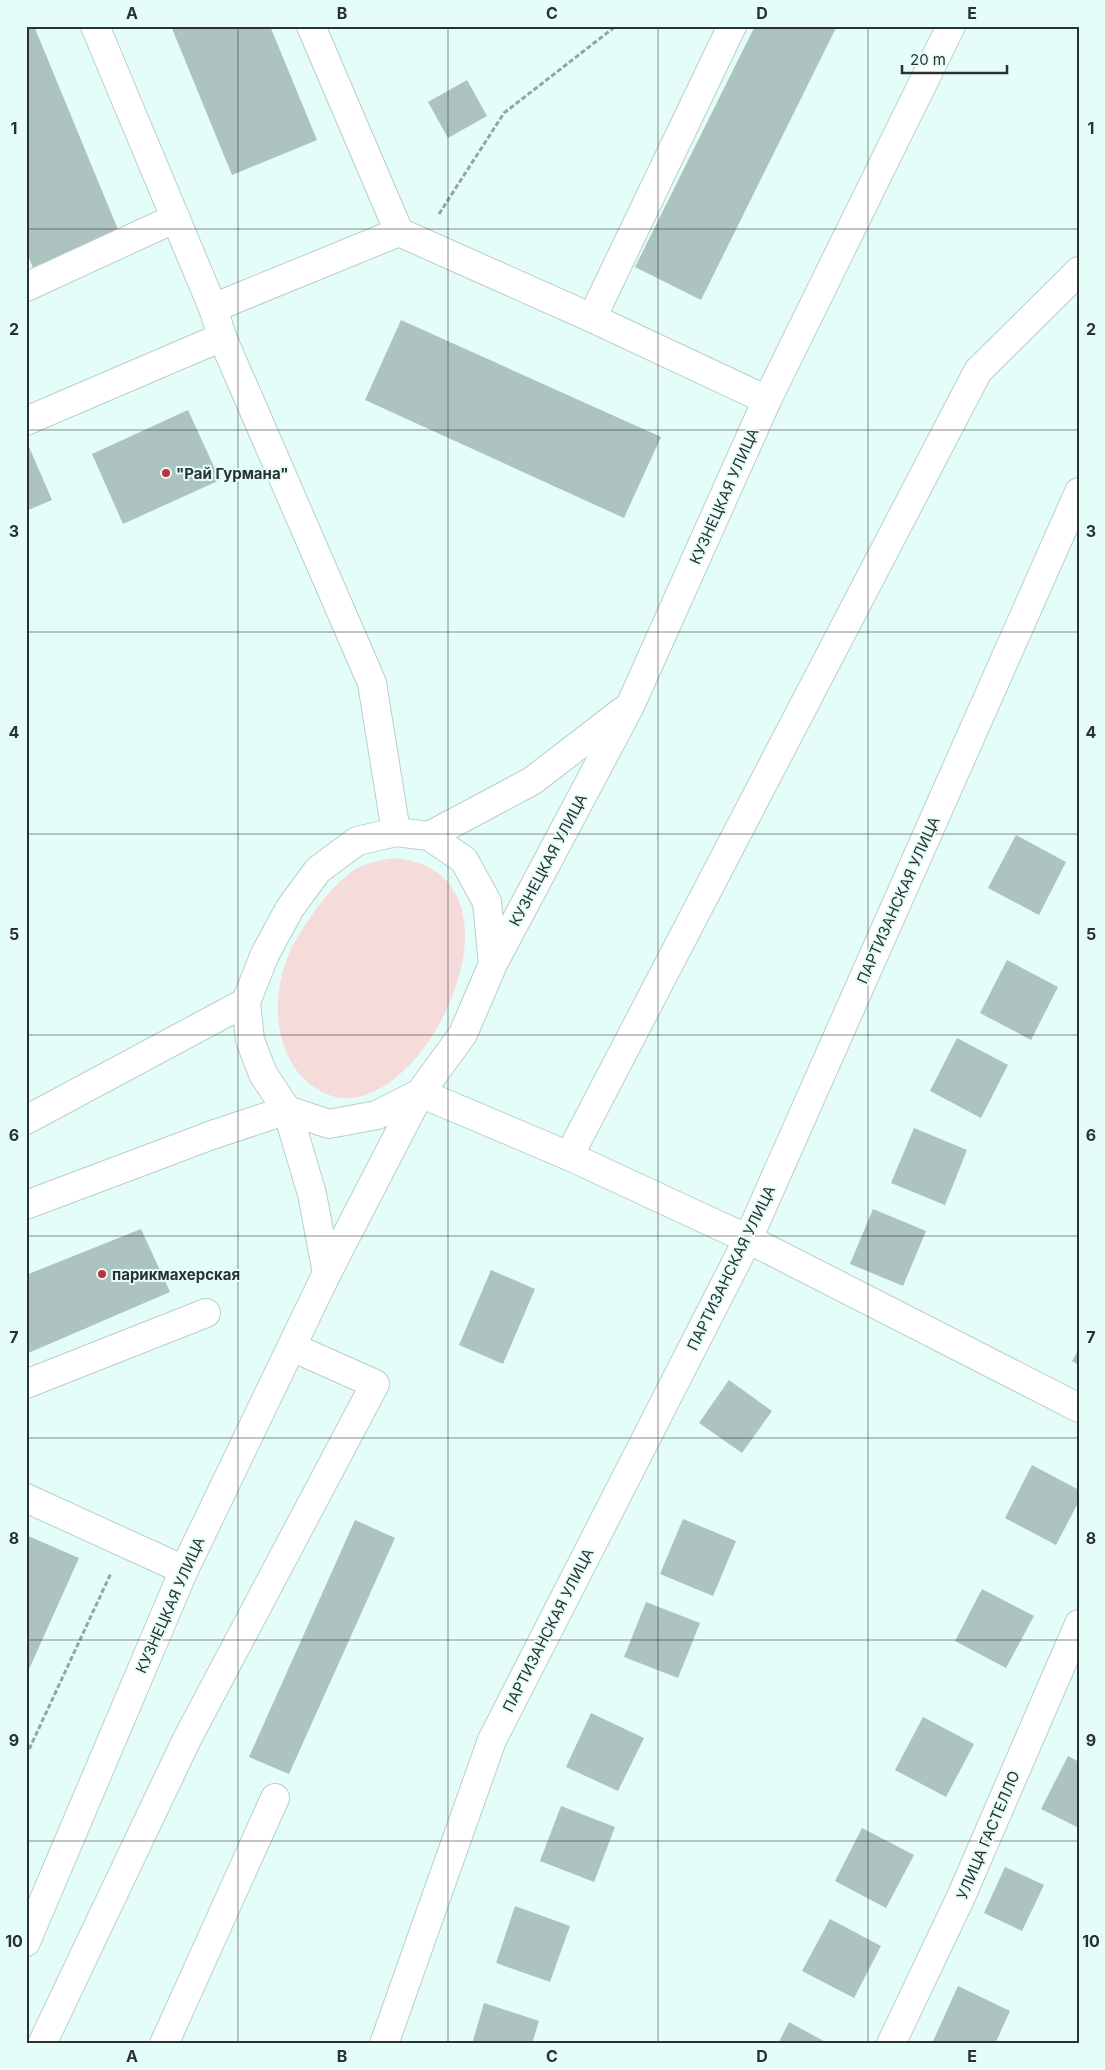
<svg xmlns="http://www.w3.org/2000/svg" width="1105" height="2070" viewBox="0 0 1105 2070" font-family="Inter,sans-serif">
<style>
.green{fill:#f6dbdb}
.building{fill:#acc3bf}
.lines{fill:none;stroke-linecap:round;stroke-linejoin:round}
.minor-casing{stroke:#b8cfcb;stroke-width:30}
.major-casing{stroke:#b8cfcb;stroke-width:30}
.path{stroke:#94a5a2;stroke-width:3;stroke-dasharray:5 2.5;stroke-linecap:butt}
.minor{stroke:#fff;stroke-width:28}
.major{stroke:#fff;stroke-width:28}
.grid{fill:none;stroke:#293231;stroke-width:1;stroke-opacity:0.55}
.poi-dot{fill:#c03043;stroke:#e5fdf8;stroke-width:2}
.labels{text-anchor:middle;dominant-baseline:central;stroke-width:4;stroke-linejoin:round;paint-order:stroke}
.poi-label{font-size:15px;font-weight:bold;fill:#293231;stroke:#e5fdf8;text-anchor:start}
.street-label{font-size:15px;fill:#293231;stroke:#e5fdf8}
.neatline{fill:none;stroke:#293231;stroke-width:2}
.grid-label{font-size:16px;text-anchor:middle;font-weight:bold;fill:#293231}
</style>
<rect width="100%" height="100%" fill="#e5fdf8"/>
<!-- green -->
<path class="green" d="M393 858C549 870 417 1142 322 1092 271 1065 269 993 292 947 306 921 327 891 350 873 362 863 378 861 393 858Z"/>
<!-- building -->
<g class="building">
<polygon points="26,26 34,26 119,232 33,268 26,250"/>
<polygon points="171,26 270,26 317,140 232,175"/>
<polygon points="755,26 837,26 701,300 635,267"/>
<polygon points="467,80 487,116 448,138 428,102"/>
<polygon points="401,320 661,437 624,518 365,400"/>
<polygon points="188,410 220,480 123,524 92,454"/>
<polygon points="26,440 52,500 26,511"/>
<polygon points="1016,835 1066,862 1039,915 988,888"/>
<polygon points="1007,960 1058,987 1031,1040 980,1013"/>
<polygon points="957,1038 1008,1065 981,1118 930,1091"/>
<polygon points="914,1128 967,1150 945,1205 891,1183"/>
<polygon points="873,1209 926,1231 903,1286 850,1264"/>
<polygon points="141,1229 170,1292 26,1354 26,1275"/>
<polygon points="491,1270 535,1289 503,1364 459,1345"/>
<polygon points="1079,1349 1079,1365 1072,1361"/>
<polygon points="729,1380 772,1411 742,1453 699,1423"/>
<polygon points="1032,1465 1079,1490 1079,1501 1056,1545 1005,1518"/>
<polygon points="683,1519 736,1541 713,1596 660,1574"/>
<polygon points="355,1520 395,1538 289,1774 249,1757"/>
<polygon points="26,1535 79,1558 26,1676"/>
<polygon points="982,1589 1034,1616 1006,1668 955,1641"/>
<polygon points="646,1602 700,1623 678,1678 624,1657"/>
<polygon points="591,1713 644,1738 618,1791 566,1767"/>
<polygon points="923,1717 974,1744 946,1797 895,1770"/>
<polygon points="1068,1756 1079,1762 1079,1828 1041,1809"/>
<polygon points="561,1806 615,1827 594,1882 540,1861"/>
<polygon points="862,1828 914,1855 886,1908 835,1881"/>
<polygon points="1005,1867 1044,1885 1022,1931 984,1913"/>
<polygon points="515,1906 570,1926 550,1982 496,1963"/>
<polygon points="830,1919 881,1946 854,1998 802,1971"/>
<polygon points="958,1986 1010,2011 995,2044 940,2044 933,2041"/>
<polygon points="484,2003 539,2021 532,2044 472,2044"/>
<polygon points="789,2022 829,2044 778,2044"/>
</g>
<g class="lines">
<!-- minor casing -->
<g class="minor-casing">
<g id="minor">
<polyline points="95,26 213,308 222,337 372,683 396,832"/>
<polyline points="311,26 399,232"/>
<polyline points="26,287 176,218"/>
<polyline points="213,308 399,232 592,318 767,400"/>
<polyline points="592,318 732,26"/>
<polyline points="26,421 222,337"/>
<polyline points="420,1093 569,1156 748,1239 1079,1408"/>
<polyline points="569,1156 978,371 1079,271"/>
<polyline points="26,1384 206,1313"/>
<polyline points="26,1498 184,1570"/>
<polyline points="42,2044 187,1739 375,1384 292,1347"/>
<polyline points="164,2044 275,1798"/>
<polyline points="384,2044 492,1740 748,1239 1079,492"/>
<polyline points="891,2044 960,1899 1079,1624"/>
</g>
</g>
<!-- major casing -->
<g class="major-casing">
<g id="major">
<polyline points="429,836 532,781 623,711"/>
<polyline points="493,964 487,902 464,860 429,836 396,832 357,841 318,870 290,908 265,954 246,1002 250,1040 263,1074 287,1110 329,1124 377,1115 420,1093 463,1034 493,964 630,706 767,400 951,26"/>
<polyline points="26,1120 246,1002"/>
<polyline points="26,1205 212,1135 287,1110 312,1194 327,1273"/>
<polyline points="26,1942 184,1570 327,1273 420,1093"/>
</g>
</g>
<!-- path -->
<g class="path">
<polyline points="439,214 504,113 616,26"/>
<polyline points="26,1756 111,1573"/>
</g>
<!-- minor -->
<use href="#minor" class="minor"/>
<!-- major -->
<use href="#major" class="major"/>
</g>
<!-- grid -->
<path class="grid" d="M238 26V2044M448 26V2044M658 26V2044M868 26V2044M26 229H1079M26 430H1079M26 632H1079M26 834H1079M26 1035H1079M26 1236H1079M26 1438H1079M26 1640H1079M26 1841H1079"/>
<!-- markers -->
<g class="poi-dot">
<circle cx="166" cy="473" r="5"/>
<circle cx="102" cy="1274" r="5"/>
</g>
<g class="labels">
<!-- poi labels -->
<g class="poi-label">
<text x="176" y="473">"Рай Гурмана"</text>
<text x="112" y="1274">парикмахерская</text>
</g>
<!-- street labels -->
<g class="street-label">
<text transform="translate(724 496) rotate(-66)">КУЗНЕЦКАЯ УЛИЦА</text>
<text transform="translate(548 860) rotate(-62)">КУЗНЕЦКАЯ УЛИЦА</text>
<text transform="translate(898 900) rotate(-66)">ПАРТИЗАНСКАЯ УЛИЦА</text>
<text transform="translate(731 1268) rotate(-64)">ПАРТИЗАНСКАЯ УЛИЦА</text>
<text transform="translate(170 1605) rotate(-66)">КУЗНЕЦКАЯ УЛИЦА</text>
<text transform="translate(548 1630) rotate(-63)">ПАРТИЗАНСКАЯ УЛИЦА</text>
<text transform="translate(988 1835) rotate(-67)">УЛИЦА ГАСТЕЛЛО</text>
</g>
</g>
<!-- border -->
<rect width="1105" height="2070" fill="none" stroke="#e5fdf8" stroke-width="55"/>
<!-- scale -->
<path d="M902 65v8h105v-8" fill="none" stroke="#293231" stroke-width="2.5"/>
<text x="910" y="65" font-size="15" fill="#293231" stroke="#e5fdf8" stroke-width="4" paint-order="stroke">20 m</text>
<rect x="28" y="28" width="1050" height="2014" class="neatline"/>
<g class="grid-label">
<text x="132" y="19">A</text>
<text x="342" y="19">B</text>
<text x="552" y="19">C</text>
<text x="762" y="19">D</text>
<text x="972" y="19">E</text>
<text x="14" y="134">1</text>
<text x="1091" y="134">1</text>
<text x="14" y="335">2</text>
<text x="1091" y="335">2</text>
<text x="14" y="537">3</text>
<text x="1091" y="537">3</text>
<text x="14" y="738">4</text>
<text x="1091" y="738">4</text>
<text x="14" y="940">5</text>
<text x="1091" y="940">5</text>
<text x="14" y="1141">6</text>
<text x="1091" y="1141">6</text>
<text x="14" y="1343">7</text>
<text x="1091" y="1343">7</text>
<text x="14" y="1544">8</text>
<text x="1091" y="1544">8</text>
<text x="14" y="1746">9</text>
<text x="1091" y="1746">9</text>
<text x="14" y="1947">10</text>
<text x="1091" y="1947">10</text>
<text x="132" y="2062">A</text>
<text x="342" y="2062">B</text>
<text x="552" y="2062">C</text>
<text x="762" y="2062">D</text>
<text x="972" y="2062">E</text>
</g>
</svg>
